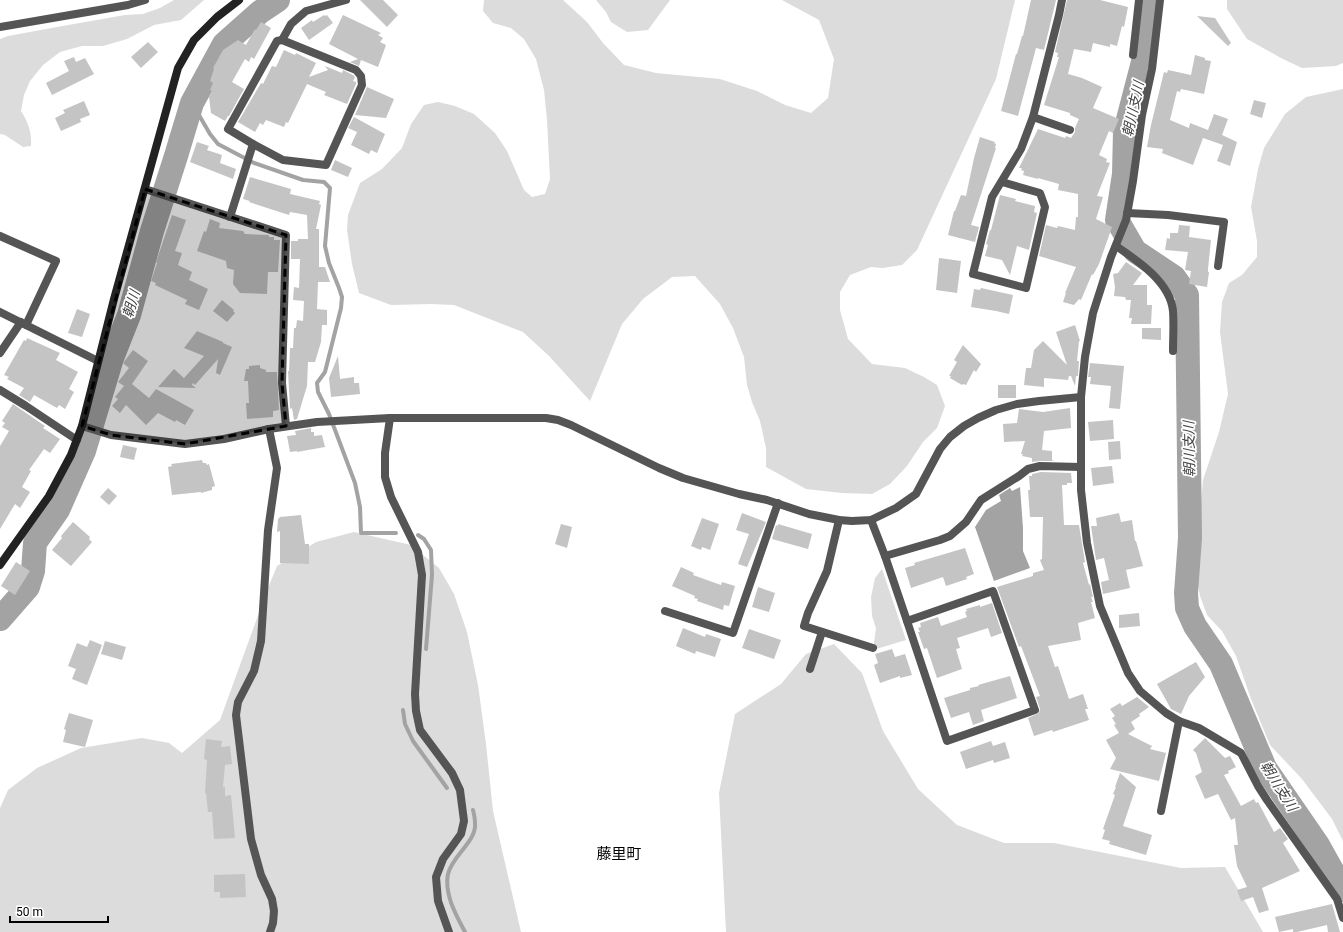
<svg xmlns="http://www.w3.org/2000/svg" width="1343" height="932" viewBox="0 0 1343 932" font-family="Roboto,'Noto Sans JP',sans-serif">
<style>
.green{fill:#dcdcdc}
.water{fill:#a3a3a3}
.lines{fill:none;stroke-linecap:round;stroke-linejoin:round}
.stream{stroke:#a3a3a3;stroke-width:4}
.river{stroke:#a3a3a3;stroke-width:24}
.building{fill:#c4c4c4}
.street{stroke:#555;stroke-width:8}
.secondary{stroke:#222;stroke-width:8}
.marked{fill:#000;fill-opacity:0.2;stroke:#000;stroke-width:3;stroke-dasharray:8 5;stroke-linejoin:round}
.labels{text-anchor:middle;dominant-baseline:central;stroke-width:3.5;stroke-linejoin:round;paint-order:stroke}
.water-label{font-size:14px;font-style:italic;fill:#444;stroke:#fff}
.quarter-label{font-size:15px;fill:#000;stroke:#fff}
</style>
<rect width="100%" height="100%" fill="#fff"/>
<!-- green -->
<g class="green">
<path d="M174 0H204L181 20 154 25 127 39 103 46H82L60 52 43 65 30 81 24 95 21 111C28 122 32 132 31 146L23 147 5 135 0 134V39L8 36 57 27 125 15 143 14 160 8Z"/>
<polygon points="484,0 563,0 587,22 603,43 624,65 656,73 720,79 757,91 785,105 811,113 828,98 834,59 819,20 782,0 1015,0 996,79 917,250 902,265 883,268 871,267 850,275 840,292 840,310 848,339 872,364 905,368 924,377 937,385 945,406 937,428 923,442 907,466 890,484 872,494 842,493 806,489 766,467 766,448 760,421 752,402 747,385 744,357 733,328 720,304 695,276 672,277 643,299 622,324 590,401 549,356 523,332 454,305 431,304 391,305 359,293 352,264 347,230 348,215 360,183 382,169 402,148 411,124 424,105 438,102 455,106 474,114 495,133 507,151 524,190 532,197 545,194 550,179 547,120 544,90 536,59 524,39 511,28 493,23 483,11"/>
<polygon points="596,0 670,0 648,30 627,32 611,22 606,12"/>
<polygon points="1227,0 1343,0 1343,63 1336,66 1302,68 1281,58 1247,39 1227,9"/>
<polygon points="1343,89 1343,841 1332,819 1302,779 1270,745 1251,699 1236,656 1222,631 1207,615 1200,596 1195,569 1203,480 1219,432 1228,394 1220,332 1222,302 1229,283 1242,275 1257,257 1257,241 1251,207 1258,169 1264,148 1285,114 1306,97"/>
<polygon points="354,532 411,545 439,568 454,594 467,632 478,685 486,744 493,811 521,932 0,932 0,808 8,790 37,768 81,748 142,738 169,743 182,753 220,720 268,588 277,566 316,542"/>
<polygon points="882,569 906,640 873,650 876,628 872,616 871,597 875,578"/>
<polygon points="834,644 862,673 883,731 918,789 957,825 1004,843 1054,843 1181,868 1225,867 1263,932 726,932 719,793 735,714 781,684 806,654"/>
</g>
<!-- water -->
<polygon class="water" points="1020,487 1023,528 1023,551 1030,568 994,581 975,527 986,510 1001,501 999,495 1010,488 1012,491"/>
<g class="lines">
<!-- stream -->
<g class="stream">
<polyline points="192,103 210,134 218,144 254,163 303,180 324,182 330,188 325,246 329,263 339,288 342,297 341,308 325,372 317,383 318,392 329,414 355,483 360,507 361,533 396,533"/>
<polyline points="418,535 424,539 431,550 432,575 426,649"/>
<polyline points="403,710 405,724 413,741 447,788"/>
<path d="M465 932C456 915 444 894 448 874 452 856 477 841 475 823 475 819 474 814 473 810"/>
</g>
<!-- river -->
<g class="river">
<polyline points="1149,0 1144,58 1125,131 1124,174 1117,220 1135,251 1174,277 1187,295 1190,538 1186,593 1187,608 1195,626 1221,664 1265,768 1318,845 1343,890"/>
<polyline points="0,619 28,587 33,571 35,543 58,510 84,451 112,358 129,315 152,231 176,156 192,103 224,44 260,12 278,0"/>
</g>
</g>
<!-- building -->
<g class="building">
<polygon points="360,0 383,0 398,15 387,27"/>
<polygon points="1031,0 1056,0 1044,50 1036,48 1018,116 1001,111 1016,54 1017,54 1022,36 1023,36"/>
<polygon points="1067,0 1100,0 1128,7 1124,27 1122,26 1117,46 1110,44 1110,47 1093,43 1091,52 1074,49 1068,74 1082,78 1102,87 1093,108 1119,119 1113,133 1109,131 1099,155 1107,159 1106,162 1110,163 1097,196 1103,197 1096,219 1112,227 1099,264 1093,275 1092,274 1081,300 1079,299 1074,305 1063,302 1066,293 1065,293 1076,267 1039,256 1046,225 1057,228 1058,226 1075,230 1076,217 1078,217 1078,194 1058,190 1059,184 1038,178 1038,179 1023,175 1024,171 1021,170 1022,168 1019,168 1038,129 1065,138 1066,136 1071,138 1075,132 1075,128 1079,119 1070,115 1070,113 1044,105 1059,57 1057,57 1058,53 1055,52"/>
<polygon points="324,15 325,16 327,15 333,23 309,40 301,28 312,20 313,22"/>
<polygon points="343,15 381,33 378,35 383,38 380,42 386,45 378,67 361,60 359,66 350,62 358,59 329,44"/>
<polygon points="1197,16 1215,18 1231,43 1228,46"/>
<polygon points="261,22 271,28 254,59 251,57 249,62 245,59 232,82 244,89 229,116 228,116 225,121 211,113 209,97 212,91 210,90 213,83 210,81 214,69 213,68 223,50 238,40 246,45 255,29 256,30"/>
<polygon points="148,42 158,52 141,68 131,57"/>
<polygon points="284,50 295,55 296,53 316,63 309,77 328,70 325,66 342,73 343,70 353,75 355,77 353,81 356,82 356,84 347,104 324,95 326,92 307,84 288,123 286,122 284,127 266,120 263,125 260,123 255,132 238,122 261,83 263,84 272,66 276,67"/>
<polygon points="1195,55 1205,58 1205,60 1211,61 1204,94 1181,89 1180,92 1177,91 1170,120 1189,128 1190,123 1208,130 1214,114 1228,119 1222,135 1237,142 1230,166 1217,161 1223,145 1203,138 1193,165 1162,153 1163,149 1147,147 1151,125 1164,72 1167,73 1168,70 1191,75"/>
<polygon points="74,57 76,62 85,58 94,74 52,95 46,83 69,71 64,61"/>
<polygon points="367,87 394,99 386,118 355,115"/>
<polygon points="1254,100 1266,103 1262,118 1250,114"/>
<polygon points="84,101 90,115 80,119 81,122 61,131 55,118 65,113 63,110"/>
<polygon points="354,117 385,134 377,153 371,150 369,154 351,145 357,132 348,128"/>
<polygon points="980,137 995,142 994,143 996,144 995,148 996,148 971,225 979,227 975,242 948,235 954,211 955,211 961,195 966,196 974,158"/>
<polygon points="197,142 209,146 207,150 222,155 220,163 236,169 233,179 190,162"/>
<polygon points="335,160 352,168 348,177 331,170"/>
<polygon points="250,177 291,189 290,194 320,201 319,204 321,205 316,229 319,229 319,267 325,267 330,282 318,282 317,309 327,310 327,325 322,325 321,342 315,362 308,362 307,386 297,419 294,420 292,408 290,409 288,371 289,371 290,348 293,348 294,328 296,328 297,320 303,321 304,301 293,300 294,287 299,288 300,259 291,259 291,241 298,241 298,239 308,239 307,215 290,212 289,215 249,202 250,201 243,199"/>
<polygon points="1000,195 1016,199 1015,201 1035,206 1034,212 1037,213 1029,250 1017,246 1010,275 1002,260 985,256 988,245 986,244 990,230 991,230"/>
<polygon points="172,215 186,220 175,251 182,253 178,265 192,272 189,280 208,289 199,310 185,304 187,300 155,285 156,283 151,281 157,263 156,262"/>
<polygon points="210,219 220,223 219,228 243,231 245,234 269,235 269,237 274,237 274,240 280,240 278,272 268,272 267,294 240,293 233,284 234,270 227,268 226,261 197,251 204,231 206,232"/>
<polygon points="1179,225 1190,226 1189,237 1211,240 1208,269 1208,272 1209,272 1207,287 1189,284 1191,271 1185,270 1188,252 1165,250 1167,238 1170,239 1170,233 1178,233"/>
<polygon points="939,258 961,261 957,293 936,290"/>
<polygon points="1126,262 1142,273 1133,285 1147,285 1147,305 1152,305 1151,324 1131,324 1132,318 1129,318 1131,300 1126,300 1125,297 1114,296 1115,287 1113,274 1118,273"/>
<polygon points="981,288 1013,295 1009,314 996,311 971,307 974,289 980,290"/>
<polygon points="222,300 234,310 233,311 235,313 227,322 213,311"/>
<polygon points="77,309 90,314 82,337 68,333"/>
<polygon points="1075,325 1080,341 1079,341 1077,361 1079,361 1078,376 1076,376 1075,386 1071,376 1069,376 1068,380 1044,378 1044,387 1024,385 1026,368 1031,368 1034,350 1043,341 1067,365 1056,332"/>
<polygon points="1142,328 1161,328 1161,340 1142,339"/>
<polygon points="197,331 223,342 223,343 232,347 220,375 216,373 218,359 195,385 193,383 192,385 196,388 158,387 174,369 184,378 204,356 184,348"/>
<polygon points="27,338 60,353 56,360 78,372 69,389 74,392 65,409 59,405 57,408 34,395 30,402 19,395 24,388 7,379 9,377 4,375 24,340 26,341"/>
<polygon points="963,345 981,364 976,372 974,370 966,385 963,384 962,385 950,378 951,376 949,376 957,362 954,360"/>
<polygon points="133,350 148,361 132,384 149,398 156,389 194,410 185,425 176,420 175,422 158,413 146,425 126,405 120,413 112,406 118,399 115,397 124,386 118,382 129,368 123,363"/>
<polygon points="338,356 340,379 354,377 354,383 359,383 360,394 331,397 329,378"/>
<polygon points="1090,363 1124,366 1120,409 1109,408 1111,386 1090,384 1091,377 1088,377"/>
<polygon points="260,365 260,368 266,370 266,372 277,372 279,410 273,411 273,417 247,419 246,403 249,403 248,381 244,381 246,369 249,369 249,366"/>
<rect x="998" y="385" width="18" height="13"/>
<polygon points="13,404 45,426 43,428 60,439 50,453 44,449 29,470 31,471 22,487 30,492 20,508 15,504 0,529 0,446 9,431 2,427 5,423 2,421"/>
<polygon points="1070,408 1071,428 1044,431 1042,450 1052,451 1052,460 1054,461 1040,461 1032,462 1032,458 1022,456 1023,454 1021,454 1025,441 1004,442 1003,424 1017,423 1019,409 1043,412"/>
<polygon points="1113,420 1114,439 1090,441 1088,422"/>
<polygon points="311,428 311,432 314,432 314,436 322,435 325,447 297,452 297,451 290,452 287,436 296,435 295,431"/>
<polygon points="1120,441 1121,459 1109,460 1108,442"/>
<polygon points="123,445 137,448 134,460 120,457"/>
<polygon points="202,460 203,463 206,463 207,465 209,464 215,486 212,487 212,490 201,493 201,492 172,495 168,467 172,466 171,464"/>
<polygon points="1112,466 1114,483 1093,486 1091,468"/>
<polygon points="1041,472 1071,473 1072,483 1067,483 1067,485 1062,485 1064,525 1079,525 1085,562 1083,563 1089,585 1090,584 1093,597 1091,597 1093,602 1091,602 1095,618 1078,623 1081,640 1048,646 1055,667 1058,666 1069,699 1083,694 1088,709 1085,709 1089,720 1053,732 1052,730 1034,736 1028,718 1039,713 1040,709 1036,697 1040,696 1021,646 1019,647 997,587 1033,576 1033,573 1044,570 1040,560 1042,559 1043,517 1030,517 1028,490 1030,490 1029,476 1032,476 1032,474"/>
<polygon points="108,488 117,496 109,505 100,497"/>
<polygon points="742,513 766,522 747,567 738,564 749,534 736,530"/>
<polygon points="1119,513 1121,522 1132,520 1135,541 1136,541 1143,566 1126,570 1130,588 1103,594 1101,582 1109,580 1104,558 1096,560 1091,526 1097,526 1096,518"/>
<polygon points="301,515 305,544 309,544 309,564 280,563 280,531 277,532 278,519 280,517"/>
<polygon points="702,518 719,524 710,550 702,547 701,550 691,546"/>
<polygon points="73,522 90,537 89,539 92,542 71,566 52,550 62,538 61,536"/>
<polygon points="561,524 572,527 567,548 555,544"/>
<polygon points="778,524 812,534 808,549 772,539 776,525 778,526"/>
<polygon points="965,548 974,574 966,577 967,579 946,586 943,577 911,588 905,568 915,565 914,563"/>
<polygon points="16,562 30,571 15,595 1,586"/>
<polygon points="681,567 694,573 693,575 721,585 722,582 735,586 729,606 724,605 723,610 697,601 698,599 694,598 695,596 672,586"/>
<polygon points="758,587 775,593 769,612 752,607"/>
<polygon points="992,603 1002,633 991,637 988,628 957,638 960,648 956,649 962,669 937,678 927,648 924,649 918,632 920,632 918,628 921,627 920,623 938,617 941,626 967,617 965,612 967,611 966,609 980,605 980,607"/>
<polygon points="1139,613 1140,626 1119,628 1119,615"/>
<polygon points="683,628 705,637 706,634 721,639 715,657 696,651 695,654 676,646"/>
<polygon points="749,629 781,640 774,659 742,648"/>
<polygon points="90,640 102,645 87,685 72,679 76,669 68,666 77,643 87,647"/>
<polygon points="105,641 126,647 122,660 101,654"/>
<polygon points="892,649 895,657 905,654 912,675 900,678 900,676 880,683 874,665 878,663 875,654"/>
<polygon points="1196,662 1205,677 1189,696 1181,714 1171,709 1157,684"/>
<polygon points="1010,676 1017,698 981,710 984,721 973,725 969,712 951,718 944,698 970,690 970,688 979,686 978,685"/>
<polygon points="1137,697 1149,707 1139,714 1140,716 1131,722 1135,729 1128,734 1152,746 1150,749 1166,753 1159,781 1110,769 1116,758 1106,740 1119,733 1114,725 1116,724 1112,718 1115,716 1110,709 1120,703 1122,706"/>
<polygon points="69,713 93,720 85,747 63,742 66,730 64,729"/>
<polygon points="1205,738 1225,758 1230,756 1236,767 1228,771 1229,773 1224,775 1241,806 1254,799 1256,803 1258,802 1274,832 1280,828 1288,839 1283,843 1300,871 1262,888 1269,910 1259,913 1253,897 1241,901 1237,890 1247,887 1237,866 1234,845 1238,845 1235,818 1231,820 1218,794 1205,799 1195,776 1202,772 1196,753 1193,750"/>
<polygon points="206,739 222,741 221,747 230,746 232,764 225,765 223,787 225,787 225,796 231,795 235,838 214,839 212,812 208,812 206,793 205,793 207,760 204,759"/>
<polygon points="991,741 993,746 1005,742 1010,758 994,763 993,760 966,769 960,752"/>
<polygon points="1120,773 1136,787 1123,826 1152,835 1146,855 1109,844 1110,841 1102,839 1105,830 1103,829 1115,795 1113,794 1116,787 1115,787"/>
<polygon points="245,874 246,897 220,898 220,892 214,892 214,875"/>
<polygon points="1332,904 1340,932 1328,932 1327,925 1297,932 1293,932 1293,929 1279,932 1275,917"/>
</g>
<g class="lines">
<!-- street -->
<g class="street">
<polyline points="1160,0 1152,69 1142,115 1133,181 1126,220 1111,257 1093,313 1085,357 1081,397 1081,490 1087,543 1100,606 1128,673 1140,691 1166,713 1179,721 1199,728 1241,753 1258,786 1267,800 1337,899 1343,918"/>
<polyline points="0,27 128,5 145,0"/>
<polyline points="1133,55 1139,0"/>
<polyline points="1033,117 1070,130"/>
<polyline points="253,144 228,129 277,41 282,40"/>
<polyline points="1002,182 1040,193 1045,207 1026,288 973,274 992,197 1021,149 1033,117 1059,15 1062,0"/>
<polyline points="145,189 286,235 282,383 286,426"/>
<polyline points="1127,213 1168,215 1224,222 1218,266"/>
<polyline points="230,217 253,144 283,160 326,165 362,85 361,76 356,70 282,40 291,24 306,11 346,0"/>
<polyline points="0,236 56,261 26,325"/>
<path d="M1116 246C1138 261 1170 282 1173 311 1174 324 1173 338 1173 351"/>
<polyline points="0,312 98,361"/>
<polyline points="0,353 21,322"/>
<polyline points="0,390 26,406 77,440"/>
<polyline points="390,418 385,453 385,477 391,497 418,552 422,575 415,694 416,711 420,730 452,773 460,790 464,821 461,834 443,859 436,877 438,901 449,932"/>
<polyline points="82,426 111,435 185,444 224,439 269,429 317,422 390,418 546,418 558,420 571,425 659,468 683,478 739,494 767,500 809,514 839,520 852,521 871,520 896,508 916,494 940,449 950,437 964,426 978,418 996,410 1017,404 1039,401 1081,397"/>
<polyline points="269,429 277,468 268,530 261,641 254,671 238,702 236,715 251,839 261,875 272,899 274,911 273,923 270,932"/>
<polyline points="839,520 827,571 808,613 804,626 873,648"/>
<polyline points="871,520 885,556 907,621"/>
<polyline points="885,556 940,540 950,536 966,522 981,500 1019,476 1028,469 1040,466 1081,467"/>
<polygon points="993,591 1035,710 947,741 907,621"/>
<polyline points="665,611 733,633 778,503"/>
<polyline points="810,669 822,632"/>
<polyline points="1161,811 1179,721"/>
</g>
<!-- secondary -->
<polyline class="secondary" points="0,565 49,496 71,455 82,426 114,299 178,68 194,40 217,17 239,0"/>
</g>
<!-- marked area -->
<path class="marked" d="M145 189 286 235 282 383 286 426 185 444 111 435 82 426Z"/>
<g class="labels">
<!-- water labels -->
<g class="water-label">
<text transform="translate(1133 109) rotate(-78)">朝川支川</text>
<text transform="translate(131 304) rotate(-73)">朝川</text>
<text transform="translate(1189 449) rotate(-91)">朝川支川</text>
<text transform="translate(1279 786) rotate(58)">朝川支川</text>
</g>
<!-- quarter labels -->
<g class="quarter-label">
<text x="619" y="854">藤里町</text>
</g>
</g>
<!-- scale -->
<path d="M10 916v6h98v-6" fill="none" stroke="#000000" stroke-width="2"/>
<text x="16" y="916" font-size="12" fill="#000000" stroke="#ffffff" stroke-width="3" paint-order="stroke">50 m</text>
</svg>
